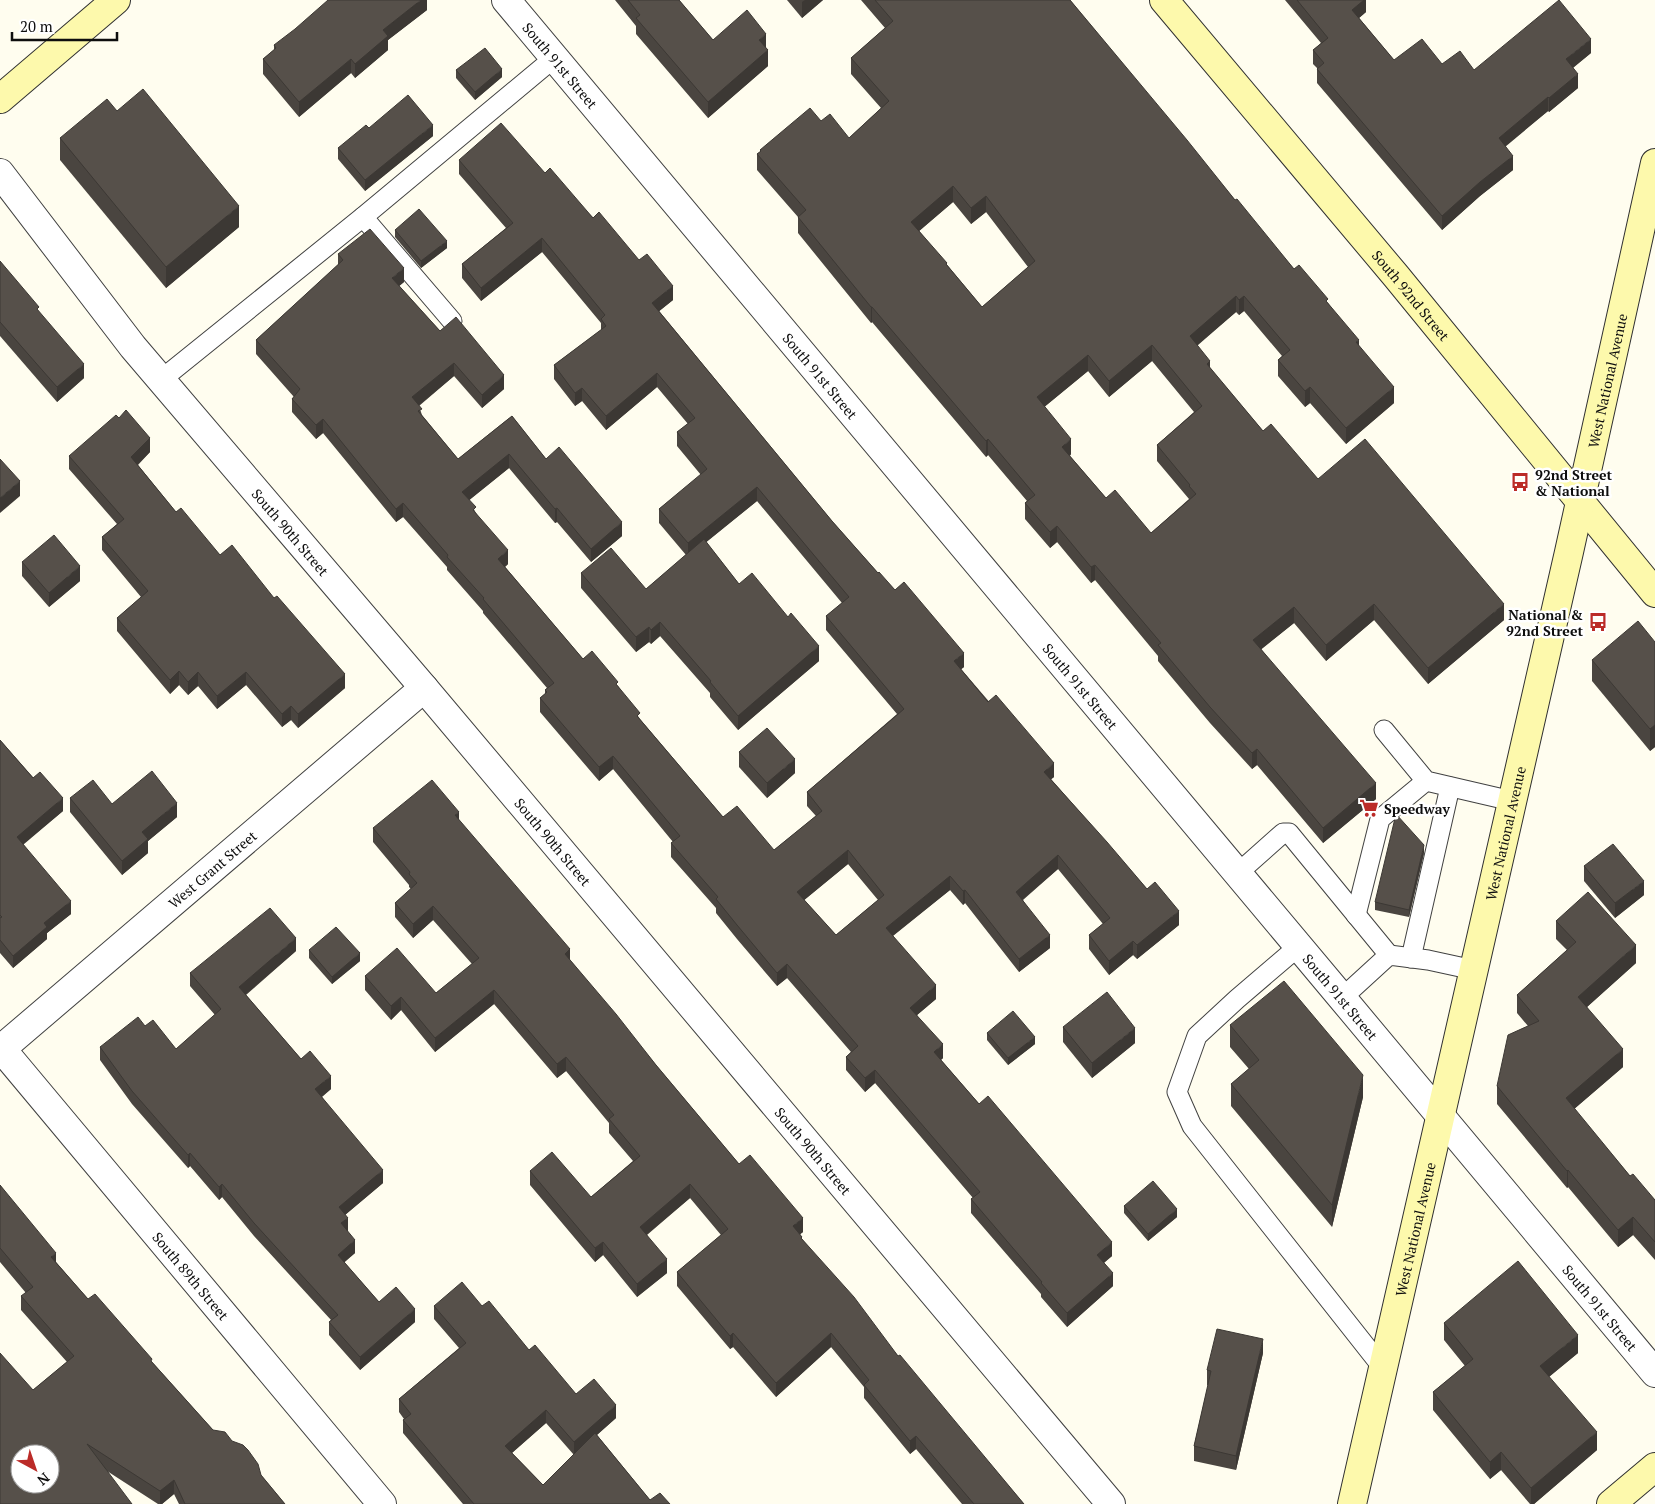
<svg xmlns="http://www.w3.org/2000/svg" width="1655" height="1504" viewBox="0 0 1655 1504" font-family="'PT Serif',serif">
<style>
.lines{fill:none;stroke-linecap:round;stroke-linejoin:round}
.lane-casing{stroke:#414141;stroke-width:21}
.street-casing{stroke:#414141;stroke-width:30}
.secondary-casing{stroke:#303030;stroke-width:30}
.lane{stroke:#fff;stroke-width:19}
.street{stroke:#fff;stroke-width:28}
.secondary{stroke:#fdf9ac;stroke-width:28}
.wall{fill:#4a4540;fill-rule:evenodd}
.shaded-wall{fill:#3c3834}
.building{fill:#56504a;stroke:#3c3834;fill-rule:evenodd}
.labels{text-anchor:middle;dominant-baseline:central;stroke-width:5;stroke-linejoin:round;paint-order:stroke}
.street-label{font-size:14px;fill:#0e0e0e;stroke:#fff}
.poi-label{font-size:14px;font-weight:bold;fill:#0e0e0e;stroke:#fff;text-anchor:start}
</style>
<rect width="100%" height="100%" fill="#fffdef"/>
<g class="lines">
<!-- lane casing -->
<g class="lane-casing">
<g id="lane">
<polyline points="363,217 452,321"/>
<polyline points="162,379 363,217 554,58"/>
<polyline points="1384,730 1426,781 1512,801"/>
<polyline points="1238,873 1283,833 1289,833 1389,955"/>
<polyline points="1356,915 1380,819 1426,781"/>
<polyline points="1299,946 1237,999 1197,1036 1177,1092 1192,1126 1383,1368"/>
<polyline points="1411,958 1450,787"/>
<polyline points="1342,998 1389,955 1428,960 1474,970"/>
</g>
</g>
<!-- street casing -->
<g class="street-casing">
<g id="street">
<path id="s1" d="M506 0 1342 998 1655 1373"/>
<path id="s2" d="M0 173 133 347 424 688 1111 1504"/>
<path id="s3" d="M0 1047 382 1504"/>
<path id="s4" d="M0 1050 424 688"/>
</g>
</g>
<!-- secondary casing -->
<g class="secondary-casing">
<g id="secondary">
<path id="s5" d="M1164 0 1396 276 1655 593"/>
<polyline points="0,99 116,0"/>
<path id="s6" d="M1352 1504 1569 552 1655 163"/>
<polyline points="1611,1504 1655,1467"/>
</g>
</g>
<!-- lane -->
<use href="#lane" class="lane"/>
<!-- street -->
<use href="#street" class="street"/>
<!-- secondary -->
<use href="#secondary" class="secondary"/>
</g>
<!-- wall -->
<g class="wall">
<polygon points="427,0 427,10 388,40 388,50 355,78 351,73 299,117 263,74 263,59 274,50 274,45"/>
<polygon points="615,0 679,0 713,40 766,48 768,66 708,118 636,34 636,26"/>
<polygon points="787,0 823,0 802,18"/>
<path d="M861 0H1070L1235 200 1294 269 1328 303 1359 346 1394 403 1346 444 1310 403 1305 407 1278 376V360L1282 356 1244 311 1239 315 1236 312 1197 345 1210 368 1263 431 1318 479 1504 620 1428 684 1374 620 1326 661 1294 623 1261 649 1376 799 1323 843 1257 765 1252 769 1210 723 1158 661V656L1095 580 1091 583 1057 542 1050 548 1025 519V503L1027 501 988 455 986 457 872 322 871 323 798 233V217L757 170V154L760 152V150L821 121 849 138 881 108 851 74V58L885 28ZM953 202 971 224 986 212 1028 267 982 307 919 231ZM1152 361 1194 412 1157 445V461L1189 499 1151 533 1106 498 1070 456 1071 454 1044 407 1088 371 1109 397Z"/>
<polygon points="1285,0 1366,0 1366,12 1359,18 1394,60 1442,64 1474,70 1591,53 1573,68 1578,88 1549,112 1548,111 1505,146 1513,170 1480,196 1442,230 1317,83 1317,68 1313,64 1313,50 1321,43"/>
<polygon points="456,70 502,77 475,100 456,78"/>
<polygon points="117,111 239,227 166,288 60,160 60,138"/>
<polygon points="369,128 433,136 365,191 338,159 338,148"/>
<path d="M459 160 545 173 639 260 673 300 659 311 832 521 878 573 895 590 964 667 961 669 1054 777 1051 779 1147 889 1179 925 1137 959 1133 955 1109 975 1089 949V935L1103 924 1058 869 1023 900 1050 948 1019 972 965 903 963 905 950 890 893 936 936 999 917 1015 943 1058 941 1060 1112 1256 1104 1263 1113 1286 1067 1327 1041 1297V1294L971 1213V1199L973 1198 875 1083 865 1092 846 1070V1057L851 1052 787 978 777 986 737 939 716 913V908L671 857V843L673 842 613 769 599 781 540 712V698L545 694V690L547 688 483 613V611L447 570V567L403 517 396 522 323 433 316 439 292 412V399L294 397 256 354V340L338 265V254L404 282 399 286 440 331 504 389 482 408 454 376 419 406 422 415 458 459 512 416 546 459 622 536 591 562 557 522 555 523 509 468 469 500 476 513 508 564 505 567 583 659 618 686 640 719 723 817 774 850 816 816 807 806V792L897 714 826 630V616L842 603 757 501 706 542 739 584 819 661 738 730 710 697V693L660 636 651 644 649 642 636 652 581 588V573L646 589 686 555 659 523V509L701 475 677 446V432L688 424 657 387 606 430 582 401 575 406 554 379V365L601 330V323L542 252 481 301 462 278V264L506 228 459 174ZM848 864 878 900 836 935 804 900Z"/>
<polygon points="395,230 447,248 421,268 395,237"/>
<polygon points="0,261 84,378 57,402 0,336"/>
<polygon points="150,452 138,465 176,512 220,555 345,688 298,728 291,720 282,727 246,685 217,709 198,686 188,695 179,685 170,694 117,631 117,618 141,597 102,550 102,537 117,524 69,469 69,456"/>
<polygon points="22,562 80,581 49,607 22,576"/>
<polygon points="1655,642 1655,747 1650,751 1592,681 1592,660"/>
<polygon points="0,740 63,811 23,844 71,914 47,933 47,939 13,968 0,953"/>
<polygon points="739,752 795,773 767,798 739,767"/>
<polygon points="70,798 112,804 177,817 148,841 148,853 122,875 70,812"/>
<polygon points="459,820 570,960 656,1065 739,1164 803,1232 800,1234 802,1239 898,1356 1024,1504 962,1504 916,1449 910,1454 864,1398 864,1387 831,1347 776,1397 733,1347 730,1349 677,1286 677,1272 721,1235 690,1198 647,1235 667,1273 637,1297 603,1255 595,1262 530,1185 530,1171 591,1197 633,1161 609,1133 609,1123 566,1071 557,1078 494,1004 435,1052 401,1010 391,1020 365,990 365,976 436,993 472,964 433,920 413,938 395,917 395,903 411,889 409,887 409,885 373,842 373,828"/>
<polygon points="1424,853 1409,917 1375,910 1375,902"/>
<polygon points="1584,866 1644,895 1615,918 1584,881"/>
<polygon points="1556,921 1636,963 1587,1007 1623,1067 1574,1109 1630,1176 1655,1200 1655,1260 1633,1235 1618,1247 1568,1187 1567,1188 1497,1104 1497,1086 1528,1026 1517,1013 1517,995 1567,950 1556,939"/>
<polygon points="309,950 360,961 332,984 309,958"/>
<polygon points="296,951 246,995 301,1059 331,1089 322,1097 383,1183 345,1215 347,1231 355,1253 344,1262 379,1302 415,1322 360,1370 329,1335 329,1322 331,1320 254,1236 222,1197 219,1200 190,1166 188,1168 132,1104 100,1060 100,1047 145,1026 176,1049 215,1015 190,986 190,973"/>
<polygon points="1230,1025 1363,1097 1332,1227 1231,1106 1231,1084 1249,1069 1230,1047"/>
<polygon points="1063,1027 1135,1043 1092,1078 1063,1042"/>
<polygon points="987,1033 1035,1044 1008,1065 987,1040"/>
<polygon points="0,1185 56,1262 88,1299 152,1362 213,1430 261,1475 285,1504 179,1504 174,1494 162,1504 158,1504 107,1471 33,1390 67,1362 21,1310 21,1296 26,1293 0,1262"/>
<polygon points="1124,1206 1177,1217 1148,1241 1124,1213"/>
<path d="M434 1306H482L576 1394 616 1418 597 1435 650 1500 670 1504H463L403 1433V1420L404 1419 399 1412V1399L459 1348 434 1319ZM546 1423 574 1455 543 1485 512 1453Z"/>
<polygon points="1444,1323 1578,1353 1549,1377 1597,1450 1534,1504 1530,1504 1501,1470 1490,1479 1433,1410 1433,1392 1465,1366 1444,1340"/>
<polygon points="1263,1353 1236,1470 1194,1461 1194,1446 1208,1385 1207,1385 1207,1370"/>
</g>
<!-- shaded-wall -->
<g class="shaded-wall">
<polygon points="421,0 427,0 427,10 388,40 388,50 355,78 355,64 383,30"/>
<polygon points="805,0 823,0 802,18 802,2"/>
<polygon points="1364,0 1366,0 1366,12 1352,24 1352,10"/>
<polygon points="766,34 766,50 759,40"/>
<polygon points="1591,39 1591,53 1566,73 1566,59"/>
<polygon points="768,50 768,66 708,118 708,102"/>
<polygon points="351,59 351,73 299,117 299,102"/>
<polygon points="502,69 502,77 475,100 475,92"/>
<polygon points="1578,74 1578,88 1549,112 1549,98"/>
<polygon points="1548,97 1548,111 1499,152 1499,138"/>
<polygon points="433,125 433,136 365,191 365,180"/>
<polygon points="1513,156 1513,170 1480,196 1442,230 1442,216 1480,182"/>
<polygon points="953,186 953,202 911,238 911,222"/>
<polygon points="986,196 986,212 971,224 971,208"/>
<polygon points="239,206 239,227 166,288 166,267"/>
<polygon points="542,238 542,252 481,301 481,288"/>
<polygon points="447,241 447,248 421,268 421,261"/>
<polygon points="404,268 404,282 392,292 392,278"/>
<polygon points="673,286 673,300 652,317 652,303"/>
<polygon points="1236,296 1236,312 1190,352 1190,336"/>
<polygon points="1244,296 1244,311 1239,315 1239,300"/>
<polygon points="871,307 872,307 872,322 871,323"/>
<polygon points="1359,340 1359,355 1356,342"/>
<polygon points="1152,345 1152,361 1109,397 1109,381"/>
<polygon points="1088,355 1088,371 1037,413 1037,397"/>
<polygon points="1210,361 1210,376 1207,364"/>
<polygon points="454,363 454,376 412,411 412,397"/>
<polygon points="84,364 84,378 57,402 57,387"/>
<polygon points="657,373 657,387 606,430 606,416"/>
<polygon points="504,375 504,389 482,408 482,395"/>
<polygon points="1310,387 1310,403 1305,407 1305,391"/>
<polygon points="1394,387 1394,403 1346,444 1346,428"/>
<polygon points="582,388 582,401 575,406 575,393"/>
<polygon points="323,419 323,433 316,439 316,425"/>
<polygon points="150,438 150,452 131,471 131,457"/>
<polygon points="988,439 988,455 986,457 986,441"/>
<polygon points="1071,439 1071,454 1062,463 1062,447"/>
<polygon points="509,454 509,468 462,506 462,492"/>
<polygon points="20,481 20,496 0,513 0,498"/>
<polygon points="757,487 757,501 688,557 688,543"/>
<polygon points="403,503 403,517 396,522 396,509"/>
<polygon points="557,508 557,522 555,523 555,509"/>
<polygon points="622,522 622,536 591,562 591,549"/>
<polygon points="1057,526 1057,542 1050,548 1050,532"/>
<polygon points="508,550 508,564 498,573 498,559"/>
<polygon points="1095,565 1095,580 1091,583 1091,567"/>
<polygon points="80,566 80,581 49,607 49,593"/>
<polygon points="1374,604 1374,620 1326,661 1326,645"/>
<polygon points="1504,604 1504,620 1428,684 1428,668"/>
<polygon points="1294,607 1294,623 1253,656 1253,640"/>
<polygon points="660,622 660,636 651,644 651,630"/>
<polygon points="649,627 649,642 636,652 636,637"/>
<polygon points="819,646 819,661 738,730 738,716"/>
<polygon points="964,653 964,667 954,675 954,661"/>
<polygon points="179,671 179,685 170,694 170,680"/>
<polygon points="198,672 198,686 188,695 188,682"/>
<polygon points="246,672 246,685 217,709 217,696"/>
<polygon points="345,674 345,688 298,728 298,714"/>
<polygon points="291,706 291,720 282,727 282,714"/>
<polygon points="1655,725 1655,747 1650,751 1650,729"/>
<polygon points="1257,749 1257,765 1252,769 1252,753"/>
<polygon points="613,756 613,769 599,781 599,767"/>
<polygon points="795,759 795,773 767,798 767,783"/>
<polygon points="1054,763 1054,777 1044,785 1044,772"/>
<polygon points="1376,783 1376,799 1323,843 1323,828"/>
<polygon points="63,798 63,811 17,850 17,837"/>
<polygon points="177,803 177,817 148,841 148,853 122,875 122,861 142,832"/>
<polygon points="459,812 459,826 455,815"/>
<polygon points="1424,845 1424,853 1409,917 1409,910"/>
<polygon points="848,850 848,864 797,906 797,892"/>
<polygon points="1058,855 1058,869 1016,905 1016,892"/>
<polygon points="950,876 950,890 886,941 886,928"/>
<polygon points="1644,881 1644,895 1615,918 1615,903"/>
<polygon points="965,890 965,903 963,905 963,891"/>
<polygon points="71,901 71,914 47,933 47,939 13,968 13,956 44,923"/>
<polygon points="433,906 433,920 413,938 413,924"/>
<polygon points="1179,911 1179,925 1137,959 1137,945"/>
<polygon points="1050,935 1050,948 1019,972 1019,959"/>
<polygon points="296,938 296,951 239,1000 239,987"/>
<polygon points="1133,941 1133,955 1109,975 1109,961"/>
<polygon points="1636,945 1636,963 1578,1015 1578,997"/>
<polygon points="570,949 570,963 565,954"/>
<polygon points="360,953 360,961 332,984 332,977"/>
<polygon points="787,964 787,978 777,986 777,973"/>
<polygon points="936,985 936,999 910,1021 910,1008"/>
<polygon points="494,990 494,1004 435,1052 435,1038"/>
<polygon points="401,997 401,1010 391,1020 391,1006"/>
<polygon points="1135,1028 1135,1043 1092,1078 1092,1063"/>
<polygon points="1035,1037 1035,1044 1008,1065 1008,1058"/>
<polygon points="943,1044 943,1058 934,1066 934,1052"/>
<polygon points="1623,1049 1623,1067 1566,1116 1566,1098"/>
<polygon points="566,1057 566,1071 557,1078 557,1064"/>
<polygon points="875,1070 875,1083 865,1092 865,1078"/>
<polygon points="1363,1075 1363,1097 1332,1227 1332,1205"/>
<polygon points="331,1076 331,1089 315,1102 315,1089"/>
<polygon points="190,1153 190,1166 188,1168 188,1155"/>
<polygon points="383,1170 383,1183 339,1220 339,1207"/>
<polygon points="1568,1170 1568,1187 1567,1188 1567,1171"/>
<polygon points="222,1184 222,1197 219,1200 219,1187"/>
<polygon points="690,1184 690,1198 640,1240 640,1227"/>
<polygon points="1177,1209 1177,1217 1148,1241 1148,1234"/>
<polygon points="1633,1217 1633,1235 1618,1247 1618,1230"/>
<polygon points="348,1218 348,1231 341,1236 341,1223"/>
<polygon points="803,1218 803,1232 793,1240 793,1226"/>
<polygon points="355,1240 355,1253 338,1268 338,1255"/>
<polygon points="603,1242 603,1255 595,1262 595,1248"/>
<polygon points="1112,1242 1112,1256 1097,1268 1097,1255"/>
<polygon points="56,1253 56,1267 51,1257"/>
<polygon points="667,1259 667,1273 637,1297 637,1284"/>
<polygon points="1113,1273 1113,1286 1067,1327 1067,1313"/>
<polygon points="415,1309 415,1322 360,1370 360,1357"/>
<polygon points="733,1333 733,1347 730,1349 730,1336"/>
<polygon points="831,1333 831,1347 776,1397 776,1383"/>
<polygon points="1578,1335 1578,1353 1540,1384 1540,1366"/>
<polygon points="1263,1339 1263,1353 1236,1470 1236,1456"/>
<polygon points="616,1405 616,1418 574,1455 574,1442"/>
<polygon points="546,1410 546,1423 505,1459 505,1446"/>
<polygon points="1597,1432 1597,1450 1534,1504 1531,1504 1531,1488"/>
<polygon points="916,1436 916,1449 910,1454 910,1441"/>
<polygon points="1501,1452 1501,1470 1490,1479 1490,1462"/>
<polygon points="174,1480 174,1494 162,1504 160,1504 160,1491"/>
</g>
<!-- building -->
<g class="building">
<polygon points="328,0 421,0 383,30 388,36 355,64 351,59 299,102 263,59 276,48 274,45 295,29"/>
<polygon points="628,0 679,0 713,40 747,10 766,34 759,40 768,50 708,102 636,18 640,15"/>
<path d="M875 0H1070L1187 140 1235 200 1237 199 1294 269 1299 265 1328 299 1326 301 1359 340 1356 342 1394 387 1346 428 1310 387 1305 391 1278 360 1290 350 1244 296 1239 300 1236 296 1190 336 1210 361 1207 364 1263 431 1271 424 1318 479 1365 439 1504 604 1428 668 1374 604 1326 645 1294 607 1253 640 1376 783 1323 828 1257 749 1252 753 1210 707 1158 645 1161 643 1095 565 1091 567 1057 526 1050 532 1025 503 1035 495 988 439 986 441 872 307H871L798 217 806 210 757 154 761 151 760 150 810 108 821 121 830 114 849 138 889 101 851 58 893 21ZM953 186 971 208 986 196 1035 261 982 307 946 264 947 263 911 222ZM1152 345 1202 406 1157 445 1190 485 1189 486 1196 494 1151 533 1115 490 1106 498 1062 447 1071 439 1037 397 1088 355 1109 381Z"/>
<polygon points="1297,0 1364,0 1352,10 1394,60 1422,39 1442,64 1460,51 1474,70 1559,0 1591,39 1566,59 1578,74 1549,98 1548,97 1499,138 1513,156 1480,182 1442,216 1317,69 1324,63 1313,50 1328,38"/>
<polygon points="485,48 502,69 475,92 456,70"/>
<polygon points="143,89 239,206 166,267 60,138 107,99 117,111"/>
<polygon points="408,95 433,125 365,180 338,148 366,125 369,128"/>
<path d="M501 123 545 173 550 168 593 218 599 212 639 260 647 254 673 286 652 303 832 521 878 573 879 572 895 590 904 582 964 653 954 661 988 702 996 695 1054 763 1044 772 1107 842 1147 889 1155 882 1179 911 1137 945 1133 941 1109 961 1089 935 1110 918 1058 855 1016 892 1050 935 1019 959 965 890 963 891 950 876 886 928 936 985 910 1008 943 1044 934 1052 979 1104 988 1096 1112 1242 1097 1255 1113 1273 1067 1313 1041 1283 1042 1282 971 1199 980 1192 875 1070 865 1078 846 1057 858 1046 787 964 777 973 737 925 716 899 718 897 671 843 680 836 613 756 599 767 540 698 547 692 545 690 554 683 483 599 484 598 447 557 448 555 403 503 396 509 323 419 316 425 292 399 300 389 256 340 343 260 338 254 370 229 404 268 392 278 440 331 456 317 504 375 482 395 454 363 412 397 422 409 418 411 458 459 512 416 546 459 559 447 622 522 591 549 557 508 555 509 509 454 462 492 476 507 473 510 508 550 498 559 583 659 592 651 618 682 616 684 640 713 637 716 723 817 737 806 774 850 822 811 807 792 904 709 826 616 849 597 757 487 688 543 659 509 707 469 677 432 695 418 657 373 606 416 582 388 575 393 554 365 606 326 601 319 605 315 542 238 481 288 462 264 513 223 459 160ZM848 850 884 895 836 935 797 892Z"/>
<polygon points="419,209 447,241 421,261 395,230"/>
<polygon points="0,261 39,307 37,309 84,364 57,387 0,322"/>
<polygon points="126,410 150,438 131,457 176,512 181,508 220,555 232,545 274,598 277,596 345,674 298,714 291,706 282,714 246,672 217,696 198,672 188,682 179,671 170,680 117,618 148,591 102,537 124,519 69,456 116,415 119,418"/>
<polygon points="0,459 20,481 0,498"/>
<polygon points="54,535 80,566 49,593 22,562"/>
<polygon points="704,539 739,584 752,573 788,617 791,613 819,646 738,716 710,682 711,681 660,622 651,630 649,627 636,637 581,573 611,548 646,589"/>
<polygon points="1638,621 1655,642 1655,725 1650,729 1592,660"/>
<polygon points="767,728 795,759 767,783 739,752"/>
<polygon points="0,740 33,778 40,772 63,798 17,837 71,901 44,923 47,927 13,956 0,940 0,918 2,917 0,915"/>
<polygon points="152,771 177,803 142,832 148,839 122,861 70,798 93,780 112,804"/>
<polygon points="432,780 459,812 455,815 570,949 565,954 616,1014 656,1065 739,1164 750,1155 803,1218 793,1226 802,1237 801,1238 854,1297 898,1356 900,1355 1024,1504 974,1504 916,1436 910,1441 864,1385 869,1380 831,1333 776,1383 733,1333 730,1336 677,1272 728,1229 690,1184 640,1227 667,1259 637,1284 603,1242 595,1248 530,1171 552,1152 591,1197 640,1156 609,1119 614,1115 566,1057 557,1064 494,990 435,1038 401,997 391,1006 365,976 397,948 436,993 479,958 433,906 413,924 395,903 417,883 409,874 410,872 373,828"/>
<polygon points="1396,814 1424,845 1409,910 1375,902"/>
<polygon points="1613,844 1644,881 1615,903 1584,866"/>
<polygon points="1588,892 1636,945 1578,997 1623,1049 1566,1098 1630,1176 1633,1174 1655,1200 1655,1242 1633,1217 1618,1230 1568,1170 1567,1171 1497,1086 1508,1035 1539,1021 1517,995 1576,942 1556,921"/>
<polygon points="270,908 296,938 239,987 301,1059 310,1051 331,1076 315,1089 383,1170 339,1207 348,1218 341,1223 355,1240 338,1255 379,1302 396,1287 415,1309 360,1357 329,1322 338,1315 254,1223 222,1184 219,1187 190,1153 188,1155 132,1091 100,1047 138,1017 145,1026 153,1020 176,1049 221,1009 190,973"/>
<polygon points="336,927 360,953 332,977 309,950"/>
<polygon points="1284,981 1363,1075 1332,1205 1231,1084 1259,1060 1230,1025"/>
<polygon points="1107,992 1135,1028 1092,1063 1063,1027"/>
<polygon points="1013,1011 1035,1037 1008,1058 987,1033"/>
<polygon points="1153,1181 1177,1209 1148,1234 1124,1206"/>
<path d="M0 1185 56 1253 51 1257 88 1299 95 1294 152 1359 151 1361 213 1430 225 1432 232 1441 243 1445 248 1450 258 1464 261 1475 285 1504H185L174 1480 160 1491 87 1444 132 1504H0V1353L33 1390 74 1356 21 1296 33 1287 0 1248ZM20 1454H50V1484H20Z"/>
<polygon points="1518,1261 1578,1335 1540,1366 1597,1432 1531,1488 1501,1452 1490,1462 1433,1392 1473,1359 1444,1323"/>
<polygon points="462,1282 482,1306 489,1301 529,1350 535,1345 576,1394 594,1379 616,1405 574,1442 546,1410 505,1446 543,1485 595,1433 650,1500 660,1493 670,1504 474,1504 403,1420 411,1414 399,1399 466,1343 434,1306"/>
<polygon points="1217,1329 1263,1339 1236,1456 1194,1446 1211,1371 1207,1370"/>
</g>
<!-- icons -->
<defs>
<g id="bus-bare" transform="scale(1.5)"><path d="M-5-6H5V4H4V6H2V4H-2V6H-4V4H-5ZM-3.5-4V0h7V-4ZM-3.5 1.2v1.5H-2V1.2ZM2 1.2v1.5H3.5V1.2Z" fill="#bb2b28" stroke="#fff" stroke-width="2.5" paint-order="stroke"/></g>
<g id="supermarket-bare" transform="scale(1.5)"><path d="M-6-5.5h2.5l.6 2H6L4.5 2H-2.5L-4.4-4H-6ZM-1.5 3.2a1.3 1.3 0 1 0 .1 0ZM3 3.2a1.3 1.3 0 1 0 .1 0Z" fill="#bb2b28" stroke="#fff" stroke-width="2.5" paint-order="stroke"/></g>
</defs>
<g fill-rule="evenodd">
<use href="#bus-bare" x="1520" y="482"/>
<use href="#bus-bare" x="1598" y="622"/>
<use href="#supermarket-bare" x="1369" y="808"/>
</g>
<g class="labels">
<!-- street labels -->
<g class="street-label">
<text stroke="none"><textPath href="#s1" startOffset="85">South 91st Street</textPath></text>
<text stroke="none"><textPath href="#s5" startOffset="385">South 92nd Street</textPath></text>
<text stroke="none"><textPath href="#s1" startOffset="490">South 91st Street</textPath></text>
<text stroke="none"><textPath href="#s6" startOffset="1152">West National Avenue</textPath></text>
<text stroke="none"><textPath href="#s2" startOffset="462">South 90th Street</textPath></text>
<text stroke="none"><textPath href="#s1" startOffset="895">South 91st Street</textPath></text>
<text stroke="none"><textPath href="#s6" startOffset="688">West National Avenue</textPath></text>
<text stroke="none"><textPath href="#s2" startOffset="868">South 90th Street</textPath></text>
<text stroke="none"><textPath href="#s4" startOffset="279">West Grant Street</textPath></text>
<text stroke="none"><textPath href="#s1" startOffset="1300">South 91st Street</textPath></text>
<text stroke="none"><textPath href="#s2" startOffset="1272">South 90th Street</textPath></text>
<text stroke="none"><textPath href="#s6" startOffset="282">West National Avenue</textPath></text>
<text stroke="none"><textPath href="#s3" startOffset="298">South 89th Street</textPath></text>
<text stroke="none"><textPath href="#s1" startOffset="1705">South 91st Street</textPath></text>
</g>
<!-- poi labels -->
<g class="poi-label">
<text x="1535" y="474">92nd Street<tspan x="1535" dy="16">&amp; National</tspan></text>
<text x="1583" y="614" text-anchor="end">National &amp;<tspan x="1583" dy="16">92nd Street</tspan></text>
<text x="1384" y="808">Speedway</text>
</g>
</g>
<!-- north arrow -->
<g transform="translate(35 1469) rotate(140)"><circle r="24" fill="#ffffff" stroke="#9f9f9f"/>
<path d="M0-4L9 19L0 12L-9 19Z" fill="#bb2b28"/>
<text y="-8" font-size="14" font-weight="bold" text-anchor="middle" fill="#0e0e0e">N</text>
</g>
<!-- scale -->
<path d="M12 32v8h105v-8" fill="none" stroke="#0e0e0e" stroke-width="2.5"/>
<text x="20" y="32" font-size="15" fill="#0e0e0e" stroke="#ffffff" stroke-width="4" paint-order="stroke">20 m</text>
</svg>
